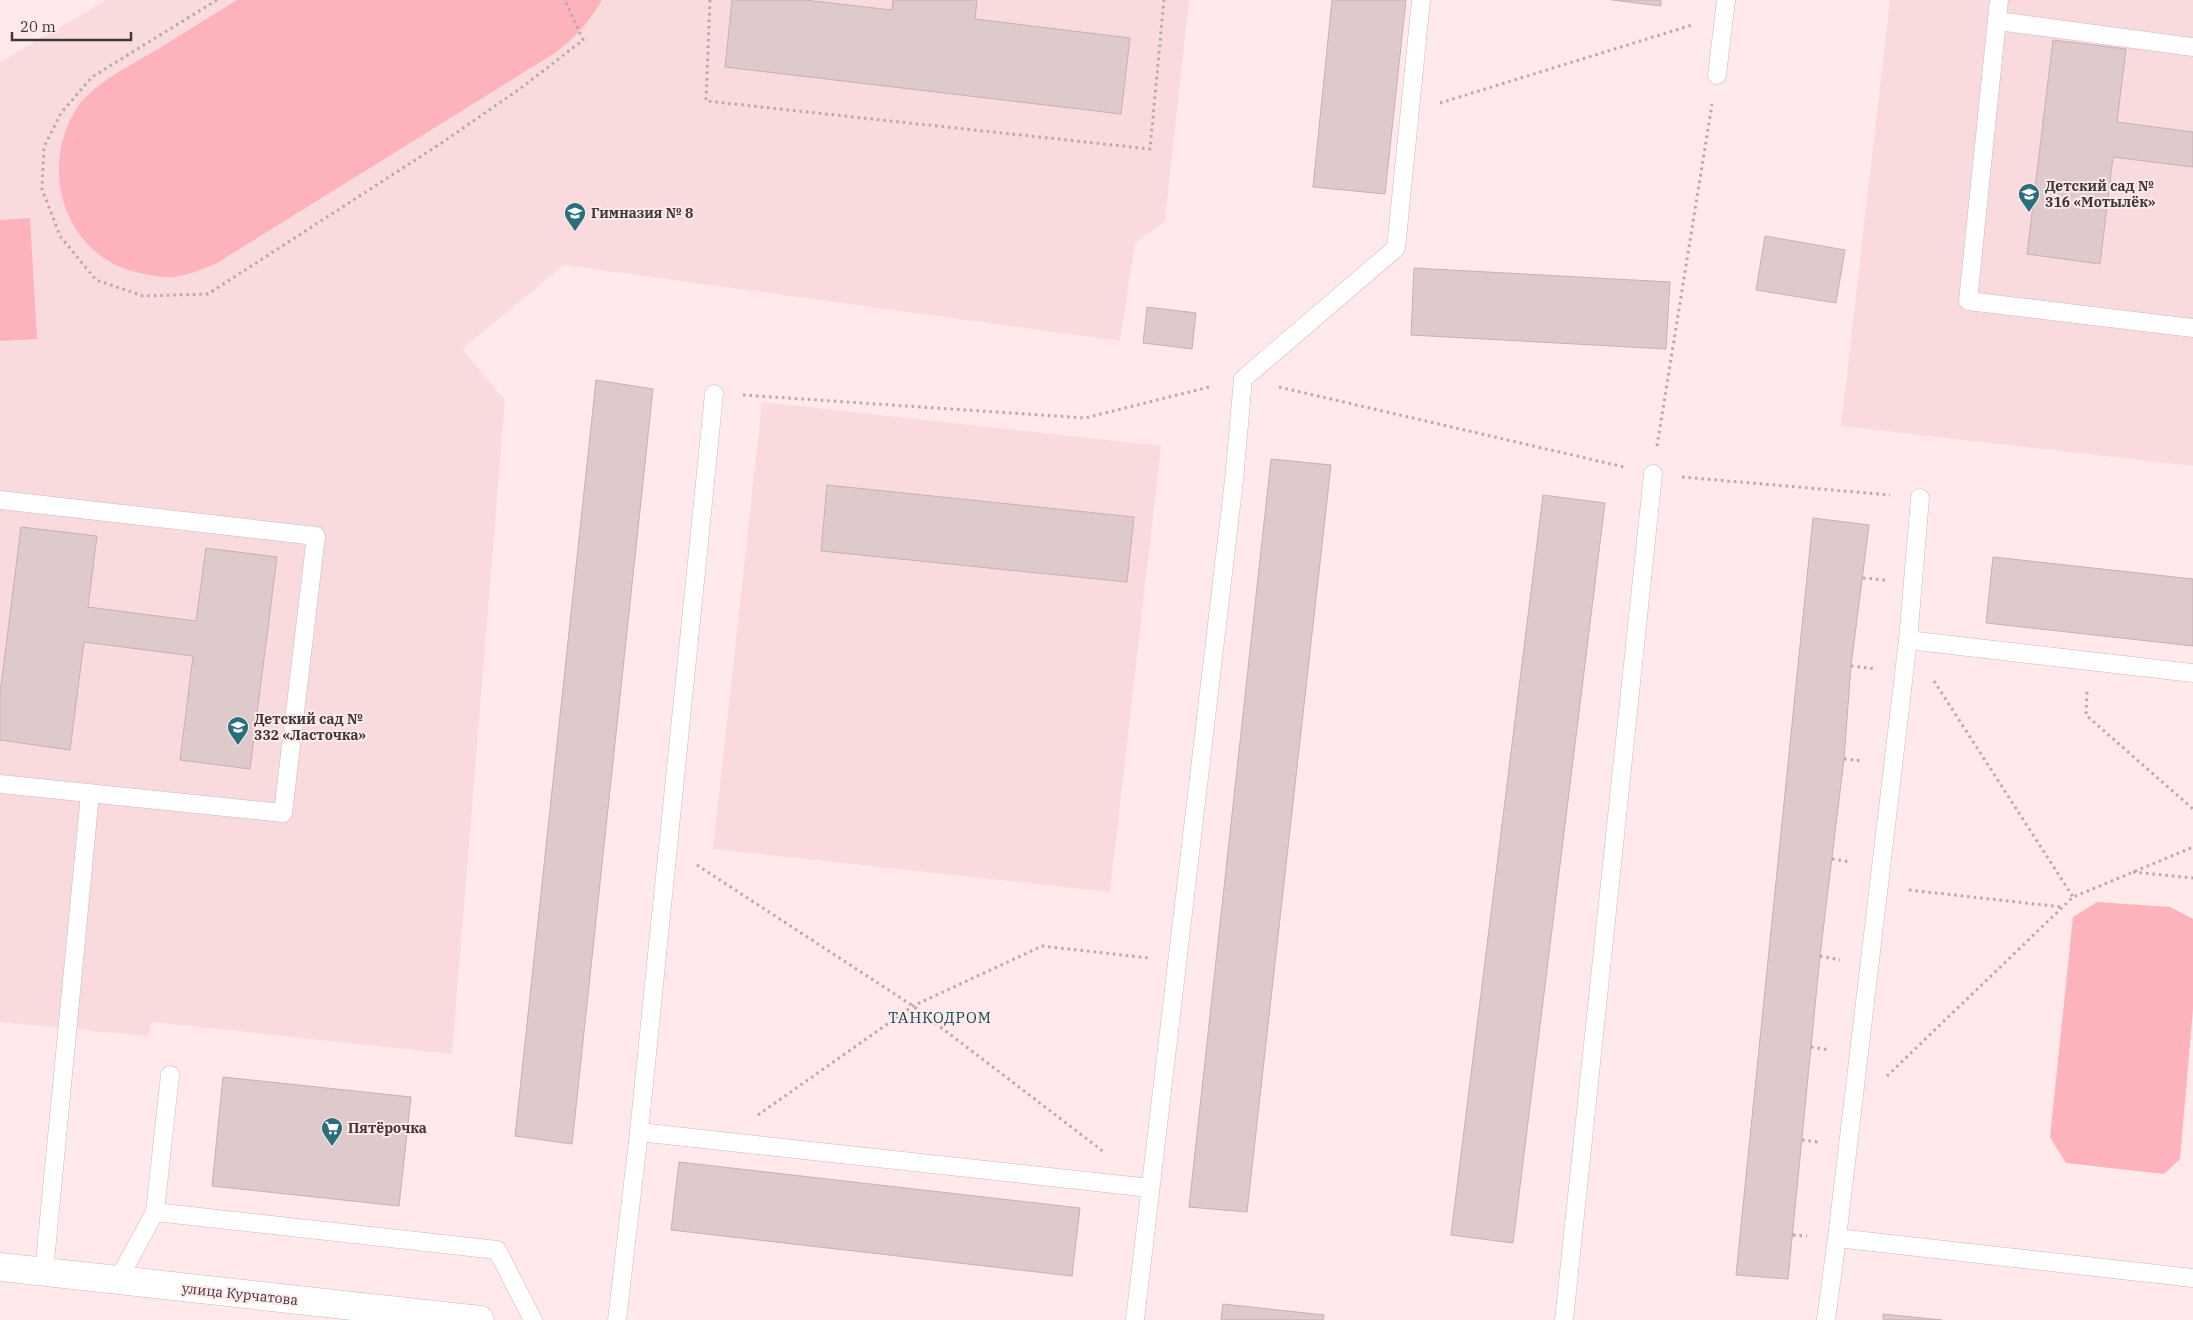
<svg xmlns="http://www.w3.org/2000/svg" width="2193" height="1320" viewBox="0 0 2193 1320" font-family="'IBM Plex Serif',serif">
<style>
.built{fill:#f9dbde}
.green{fill:#feb3bc}
.building{fill:#dec9cb;stroke:#c5b1b3}
.lines{fill:none;stroke-linecap:round;stroke-linejoin:round}
.lane-casing{stroke:#cdb8ba;stroke-width:19}
.street-casing{stroke:#cdb8ba;stroke-width:29}
.path{stroke:#b9a8aa;stroke-width:3;stroke-dasharray:2.5 4;stroke-linecap:butt}
.lane{stroke:#fff;stroke-width:18}
.street{stroke:#fff;stroke-width:28}
.labels{text-anchor:middle;dominant-baseline:central;stroke-width:4;stroke-linejoin:round;paint-order:stroke}
.poi-label{font-size:14px;font-weight:bold;fill:#3f3738;stroke:#ffe9eb;text-anchor:start}
.street-label{font-size:14px;fill:#3f3738;stroke:#ffe9eb}
.neighbourhood-label{font-size:15px;letter-spacing:1px;fill:#074450;stroke:#ffe9eb}
</style>
<rect width="100%" height="100%" fill="#ffe9eb"/>
<!-- built -->
<g class="built">
<polygon points="107,0 1189,0 1165,221 1135,243 1120,341 564,265 462,349 505,400 452,1054 152,1022 148,1036 0,1022 0,62"/>
<polygon points="1890,0 2193,0 2193,466 1841,426"/>
<polygon points="762,402 1161,446 1110,892 713,849"/>
</g>
<!-- green -->
<g class="green">
<path d="M237 0H602C589 22 575 38 555 53L217 263C203 269 189 275 174 277 162 278 148 275 136 272 65 255 39 171 75 111 92 84 126 68 153 52 181 35 209 17 237 0Z"/>
<polygon points="30,218 37,339 0,341 0,220"/>
<polygon points="2097,902 2170,907 2193,919 2193,1009 2180,1159 2164,1174 2066,1163 2050,1137 2073,917"/>
</g>
<!-- building -->
<g class="building">
<polygon points="732,0 805,0 892,10 893,0 977,0 975,19 1130,38 1121,114 725,67"/>
<polygon points="1332,0 1406,0 1385,194 1313,187"/>
<polygon points="1612,0 1661,0 1661,6"/>
<polygon points="2053,40 2126,49 2117,122 2193,132 2193,167 2113,157 2100,264 2027,254"/>
<polygon points="1765,236 1845,250 1836,303 1756,290"/>
<polygon points="1414,268 1670,282 1666,349 1411,335"/>
<polygon points="1147,307 1196,313 1192,349 1143,343"/>
<polygon points="596,380 653,389 572,1144 515,1136"/>
<polygon points="1271,459 1331,465 1247,1212 1189,1207"/>
<polygon points="827,485 1134,517 1127,582 821,551"/>
<polygon points="1543,495 1605,503 1513,1243 1451,1235"/>
<polygon points="1813,518 1869,525 1851,666 1844,759 1820,956 1788,1279 1736,1275"/>
<polygon points="21,527 97,536 88,607 196,621 206,548 277,557 250,769 180,760 193,656 84,642 70,750 0,740 0,693"/>
<polygon points="1993,557 2193,579 2193,646 1986,623"/>
<polygon points="223,1077 411,1097 399,1206 212,1186"/>
<polygon points="679,1162 1080,1208 1072,1276 671,1230"/>
<polygon points="1223,1304 1324,1315 1323,1320 1221,1320"/>
<polygon points="1883,1314 1942,1320 1883,1320"/>
</g>
<g class="lines">
<!-- lane casing -->
<g class="lane-casing">
<g id="lane">
<polyline points="1999,0 1968,301 2193,328"/>
<polyline points="1998,21 2193,47"/>
<polyline points="1717,75 1726,0"/>
<polyline points="0,500 316,536 283,813 0,784"/>
<polyline points="1908,640 1920,498"/>
<polyline points="2193,673 1908,640 1837,1238 2193,1278"/>
<polyline points="639,1132 714,394"/>
<polyline points="155,1212 170,1075"/>
<polyline points="44,1272 90,794"/>
<polyline points="118,1280 155,1212 497,1250 533,1320"/>
<polyline points="617,1320 639,1132 1150,1188"/>
<polyline points="1135,1320 1234,480 1243,379 1396,248 1421,0"/>
<polyline points="1564,1320 1653,474"/>
<polyline points="1826,1320 1837,1238"/>
</g>
</g>
<!-- street casing -->
<g class="street-casing">
<polyline id="street" points="0,1267 480,1320"/>
</g>
<!-- path -->
<g class="path">
<polyline points="217,0 92,77 61,113 44,147 42,189 60,236 96,280 143,296 208,294 443,142 521,88 583,40 565,0"/>
<polyline points="710,0 706,101 1150,149 1164,0"/>
<polyline points="1440,103 1692,25"/>
<polyline points="1279,387 1624,467"/>
<polyline points="743,395 1085,418 1213,386"/>
<polyline points="1657,446 1712,104"/>
<polyline points="1682,477 1890,495"/>
<polyline points="1863,578 1885,580"/>
<polyline points="1851,666 1876,669"/>
<polyline points="1934,681 2073,897"/>
<polyline points="2087,692 2086,715 2193,809"/>
<polyline points="1844,759 1863,761"/>
<polyline points="1832,859 1851,862"/>
<polyline points="697,865 913,1006 1104,1152"/>
<polyline points="2133,872 2193,878"/>
<polyline points="1909,890 2062,907"/>
<polyline points="1820,956 1840,960"/>
<polyline points="1811,1047 1830,1050"/>
<polyline points="1887,1076 2073,897 2193,847"/>
<polyline points="758,1115 913,1006 1042,946 1149,958"/>
<polyline points="1802,1140 1818,1142"/>
<polyline points="1793,1235 1807,1236"/>
</g>
<!-- lane -->
<use href="#lane" class="lane"/>
<!-- street -->
<use href="#street" class="street"/>
</g>
<!-- icons -->
<defs>
<g id="school-pin" transform="scale(1.125)"><path d="M0 17L-7.5 6A9.5 9.5 0 1 1 7.5 6Z" fill="#286e7d" stroke="#ffe9eb"/><path d="M0-5L7-2L0 1L-7-2ZM-4 1L0 2.5L4 1V4Q0 6-4 4Z" fill="#fff"/></g>
<g id="supermarket-pin" transform="scale(1.125)"><path d="M0 17L-7.5 6A9.5 9.5 0 1 1 7.5 6Z" fill="#286e7d" stroke="#ffe9eb"/><path d="M-6-5.5h2.5l.6 2H6L4.5 2H-2.5L-4.4-4H-6ZM-1.5 3.2a1.3 1.3 0 1 0 .1 0ZM3 3.2a1.3 1.3 0 1 0 .1 0Z" fill="#fff"/></g>
</defs>
<g fill-rule="evenodd">
<use href="#school-pin" x="2029" y="194"/>
<use href="#school-pin" x="575" y="213"/>
<use href="#school-pin" x="238" y="727"/>
<use href="#supermarket-pin" x="332" y="1128"/>
</g>
<g class="labels">
<!-- poi labels -->
<g class="poi-label">
<text x="2045" y="186">Детский сад №<tspan x="2045" dy="16">316 «Мотылёк»</tspan></text>
<text x="591" y="213">Гимназия № 8</text>
<text x="254" y="719">Детский сад №<tspan x="254" dy="16">332 «Ласточка»</tspan></text>
<text x="348" y="1128">Пятёрочка</text>
</g>
<!-- street labels -->
<g class="street-label">
<text transform="translate(240 1294) rotate(6)">улица Курчатова</text>
</g>
<!-- neighbourhood labels -->
<g class="neighbourhood-label">
<text x="940" y="1017">ТАНКОДРОМ</text>
</g>
</g>
<!-- scale -->
<path d="M12 32v8h119v-8" fill="none" stroke="#3f3738" stroke-width="2.5"/>
<text x="20" y="32" font-size="15" fill="#3f3738" stroke="#ffe9eb" stroke-width="4" paint-order="stroke">20 m</text>
</svg>
